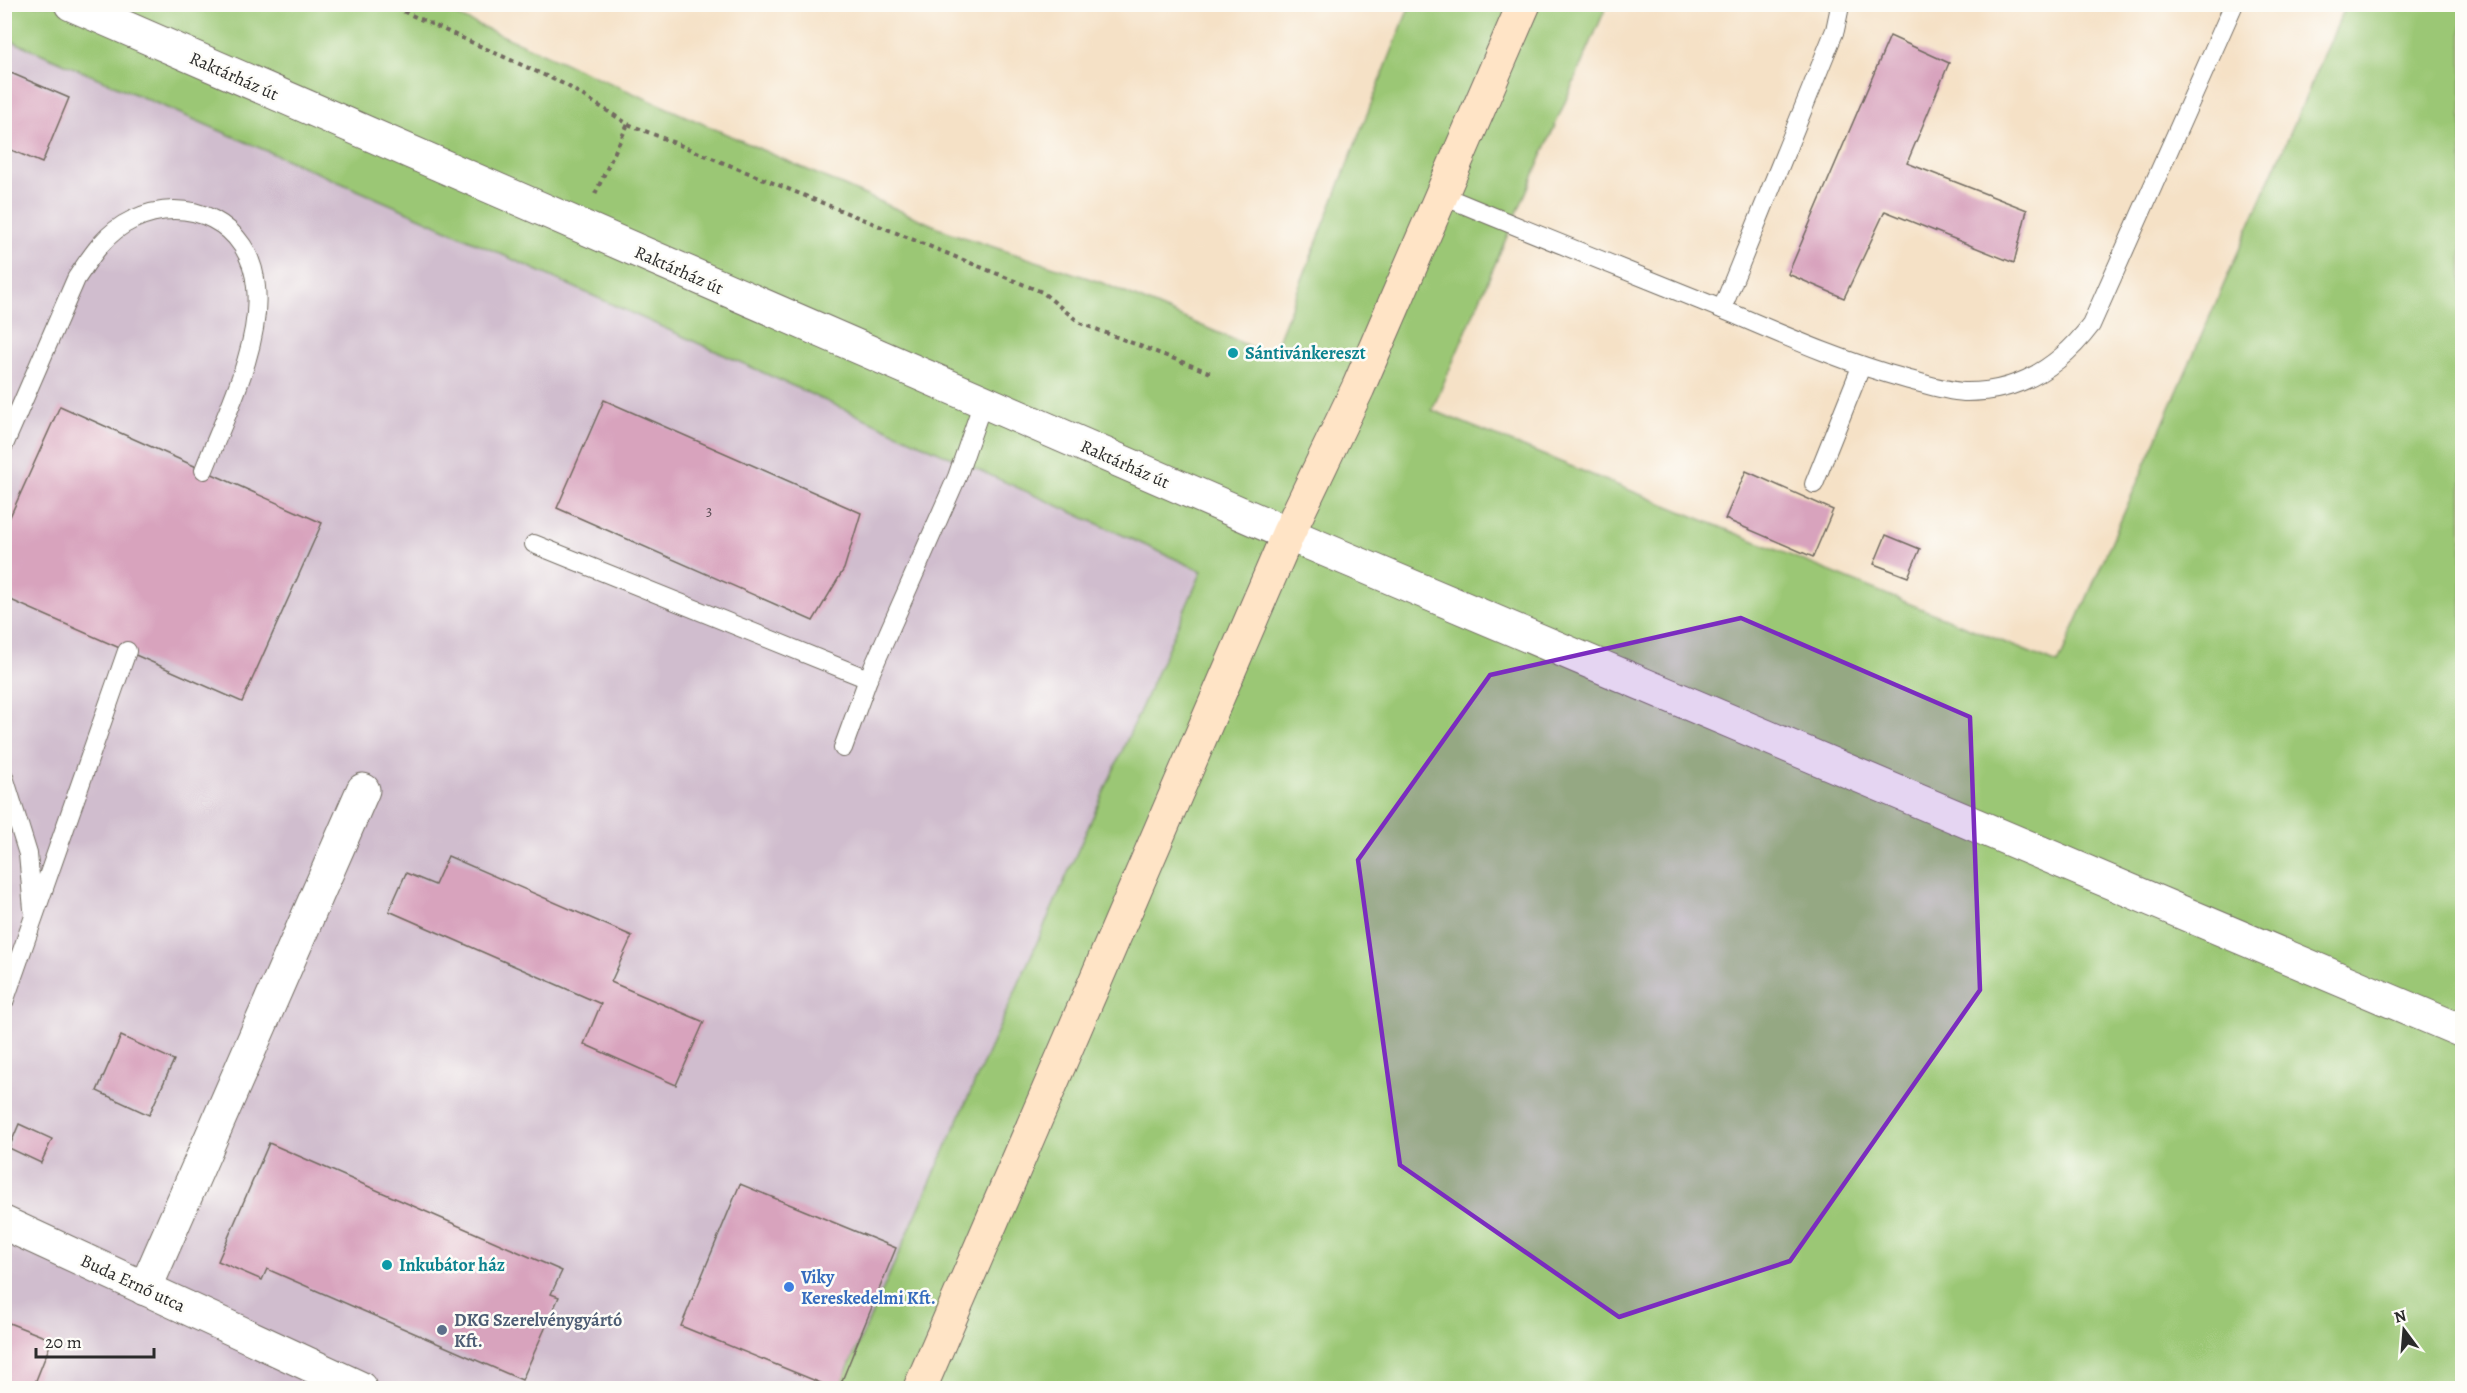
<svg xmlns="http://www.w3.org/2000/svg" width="2467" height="1393" viewBox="0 0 2467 1393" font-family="Alegreya,serif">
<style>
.industrial{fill:#d0bdce}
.green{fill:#9bc775;stroke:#637950;stroke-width:1.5}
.building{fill:#d8a3bd}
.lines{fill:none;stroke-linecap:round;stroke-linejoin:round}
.service-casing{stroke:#726b61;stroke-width:20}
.minor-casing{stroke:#726b61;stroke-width:35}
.secondary-casing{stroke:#726b61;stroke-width:35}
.path{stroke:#726b61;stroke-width:4;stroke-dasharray:4.5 4.5;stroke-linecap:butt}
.service{stroke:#fff;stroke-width:18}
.minor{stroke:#fff;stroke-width:33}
.secondary{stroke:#ffe4c6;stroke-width:33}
.marked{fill:#7b2cbf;fill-opacity:0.2;stroke:#7b2cbf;stroke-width:4.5;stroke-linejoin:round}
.culture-dot{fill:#0f9aa8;stroke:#fdfcf7;stroke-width:2}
.shop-dot{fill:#3f7fe0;stroke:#fdfcf7;stroke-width:2}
.service-dot{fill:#5c6f8a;stroke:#fdfcf7;stroke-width:2}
.labels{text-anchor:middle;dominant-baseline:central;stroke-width:5;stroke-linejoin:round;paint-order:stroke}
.number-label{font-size:15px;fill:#564950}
.street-label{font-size:18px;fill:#2b2b2b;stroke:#fdfcf7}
.culture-label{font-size:18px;font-weight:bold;fill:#0d838f;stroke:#fdfcf7;text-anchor:start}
.shop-label{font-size:18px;font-weight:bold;fill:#366cbe;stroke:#fdfcf7;text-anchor:start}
.service-label{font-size:18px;font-weight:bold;fill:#4e5e75;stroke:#fdfcf7;text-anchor:start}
</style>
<rect width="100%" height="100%" fill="#fdfcf7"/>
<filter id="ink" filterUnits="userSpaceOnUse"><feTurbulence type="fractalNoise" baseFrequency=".0167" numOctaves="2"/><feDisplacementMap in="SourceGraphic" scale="12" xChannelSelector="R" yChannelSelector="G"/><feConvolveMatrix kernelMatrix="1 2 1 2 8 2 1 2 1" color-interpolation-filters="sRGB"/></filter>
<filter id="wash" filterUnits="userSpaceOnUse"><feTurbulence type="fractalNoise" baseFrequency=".008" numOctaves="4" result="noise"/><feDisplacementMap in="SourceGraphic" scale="24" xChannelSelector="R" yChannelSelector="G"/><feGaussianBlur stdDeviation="1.35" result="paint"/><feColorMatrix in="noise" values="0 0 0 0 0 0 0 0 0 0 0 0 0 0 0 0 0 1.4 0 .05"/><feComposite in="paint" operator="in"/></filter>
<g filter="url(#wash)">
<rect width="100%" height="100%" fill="#f5e1c6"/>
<!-- industrial -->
<polygon class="industrial" points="4,38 399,208 1203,571 839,1388 5,1388"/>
<!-- green -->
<polygon class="green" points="5,5 433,5 951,233 1100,282 1272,356 1410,5 1607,5 1432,410 2058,664 2346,5 2462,5 2462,1388 839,1388 1202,571 399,208 5,38"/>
<g id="blocks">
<!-- building -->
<g class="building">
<polygon points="1890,36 1949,63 1907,163 2027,210 2014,263 1885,211 1844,298 1788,274"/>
<polygon points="4,70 69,98 42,163 4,147"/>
<polygon points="604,400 861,513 844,569 813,621 557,508"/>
<polygon points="60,406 322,523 242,702 4,597 4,530"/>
<polygon points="1746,471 1833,510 1813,557 1725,519"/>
<polygon points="1886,535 1920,549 1908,577 1874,564"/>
<polygon points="448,856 632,936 611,982 704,1022 676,1085 584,1044 601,1004 389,911 406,873 435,885"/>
<polygon points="121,1036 174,1060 149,1115 97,1091"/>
<polygon points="19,1124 52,1139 41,1163 9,1148"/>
<polygon points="269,1143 562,1271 551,1294 559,1297 522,1380 267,1269 262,1280 218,1261"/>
<polygon points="740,1184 896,1248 839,1388 833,1388 681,1326"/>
<polygon points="4,1321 52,1340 33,1388 4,1388"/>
</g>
</g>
</g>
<g filter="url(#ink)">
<use href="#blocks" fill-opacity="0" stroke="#726b61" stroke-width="1.5"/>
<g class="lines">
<!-- service casing -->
<g class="service-casing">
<g id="service">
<path d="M1441 195C1539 236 1638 275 1736 315 1792 339 1847 363 1906 379 1925 384 1945 391 1964 392 2019 393 2060 366 2091 325L2234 4"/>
<polyline points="1722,309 1835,30 1839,11 1838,4"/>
<path d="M4 445 76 279C91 256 106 232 132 220 188 193 251 223 256 287 262 345 225 416 204 470"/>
<polyline points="1814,484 1861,367"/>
<polyline points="534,544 868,679"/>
<polyline points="843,748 868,679 957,477 983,402"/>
<polyline points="4,777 28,854 33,909"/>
<polyline points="4,1002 127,651"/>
</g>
</g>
<!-- minor casing -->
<g class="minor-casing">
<g id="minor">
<polyline points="71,4 1288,534 2462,1031"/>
<polyline points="4,1223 360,1388"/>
<polyline points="145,1289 363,790"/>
</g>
</g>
<!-- secondary casing -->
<g class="secondary-casing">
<polyline id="secondary" points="920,1388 1288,534 1358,388 1524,4"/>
</g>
<!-- path -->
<g class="path">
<polyline points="387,4 566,85 628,124 1042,292 1080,323 1211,373"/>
<polyline points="595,194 628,124"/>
</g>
<!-- service -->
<use href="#service" class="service"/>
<!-- minor -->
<use href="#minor" class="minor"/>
<!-- secondary -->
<use href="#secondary" class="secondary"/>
</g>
</g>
<!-- marked area -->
<path class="marked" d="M1741 618 1970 717 1980 990 1790 1261 1619 1317 1400 1165 1358 860 1490 675Z"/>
<!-- markers -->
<g class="culture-dot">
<circle cx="1233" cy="353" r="6"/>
<circle cx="387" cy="1265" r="6"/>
</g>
<circle class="shop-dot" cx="789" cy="1287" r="6"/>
<circle class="service-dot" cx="442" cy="1330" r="6"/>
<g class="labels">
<!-- number labels -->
<g class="number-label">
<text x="709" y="511">3</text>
</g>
<!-- street labels -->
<g class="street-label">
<text transform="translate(234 76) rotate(24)">Raktárház út</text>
<text transform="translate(679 270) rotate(24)">Raktárház út</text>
<text transform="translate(1125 464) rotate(24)">Raktárház út</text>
<text transform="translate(133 1283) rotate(25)">Buda Ernő utca</text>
</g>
<!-- culture labels -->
<g class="culture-label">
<text x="1245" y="353">Sántivánkereszt</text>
<text x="399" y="1265">Inkubátor ház</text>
</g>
<!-- shop labels -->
<g class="shop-label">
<text x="801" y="1277">Viky<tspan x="801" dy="21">Kereskedelmi Kft.</tspan></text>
</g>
<!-- service labels -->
<g class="service-label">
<text x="454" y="1320">DKG Szerelvénygyártó<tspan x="454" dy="21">Kft.</tspan></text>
</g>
</g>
<!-- margin -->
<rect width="2467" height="1393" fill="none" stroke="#fdfcf7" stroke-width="24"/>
<!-- north arrow -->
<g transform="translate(2404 1330) rotate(344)" stroke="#fdfcf7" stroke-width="4.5" paint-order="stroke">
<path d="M0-4.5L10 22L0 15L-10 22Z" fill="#2b2b2b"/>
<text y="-9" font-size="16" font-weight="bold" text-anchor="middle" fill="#2b2b2b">N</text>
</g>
<!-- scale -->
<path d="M36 1348v9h118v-9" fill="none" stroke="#2b2b2b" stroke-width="3"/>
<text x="45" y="1348" font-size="18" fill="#2b2b2b" stroke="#fdfcf7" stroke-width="4.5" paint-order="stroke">20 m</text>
</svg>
